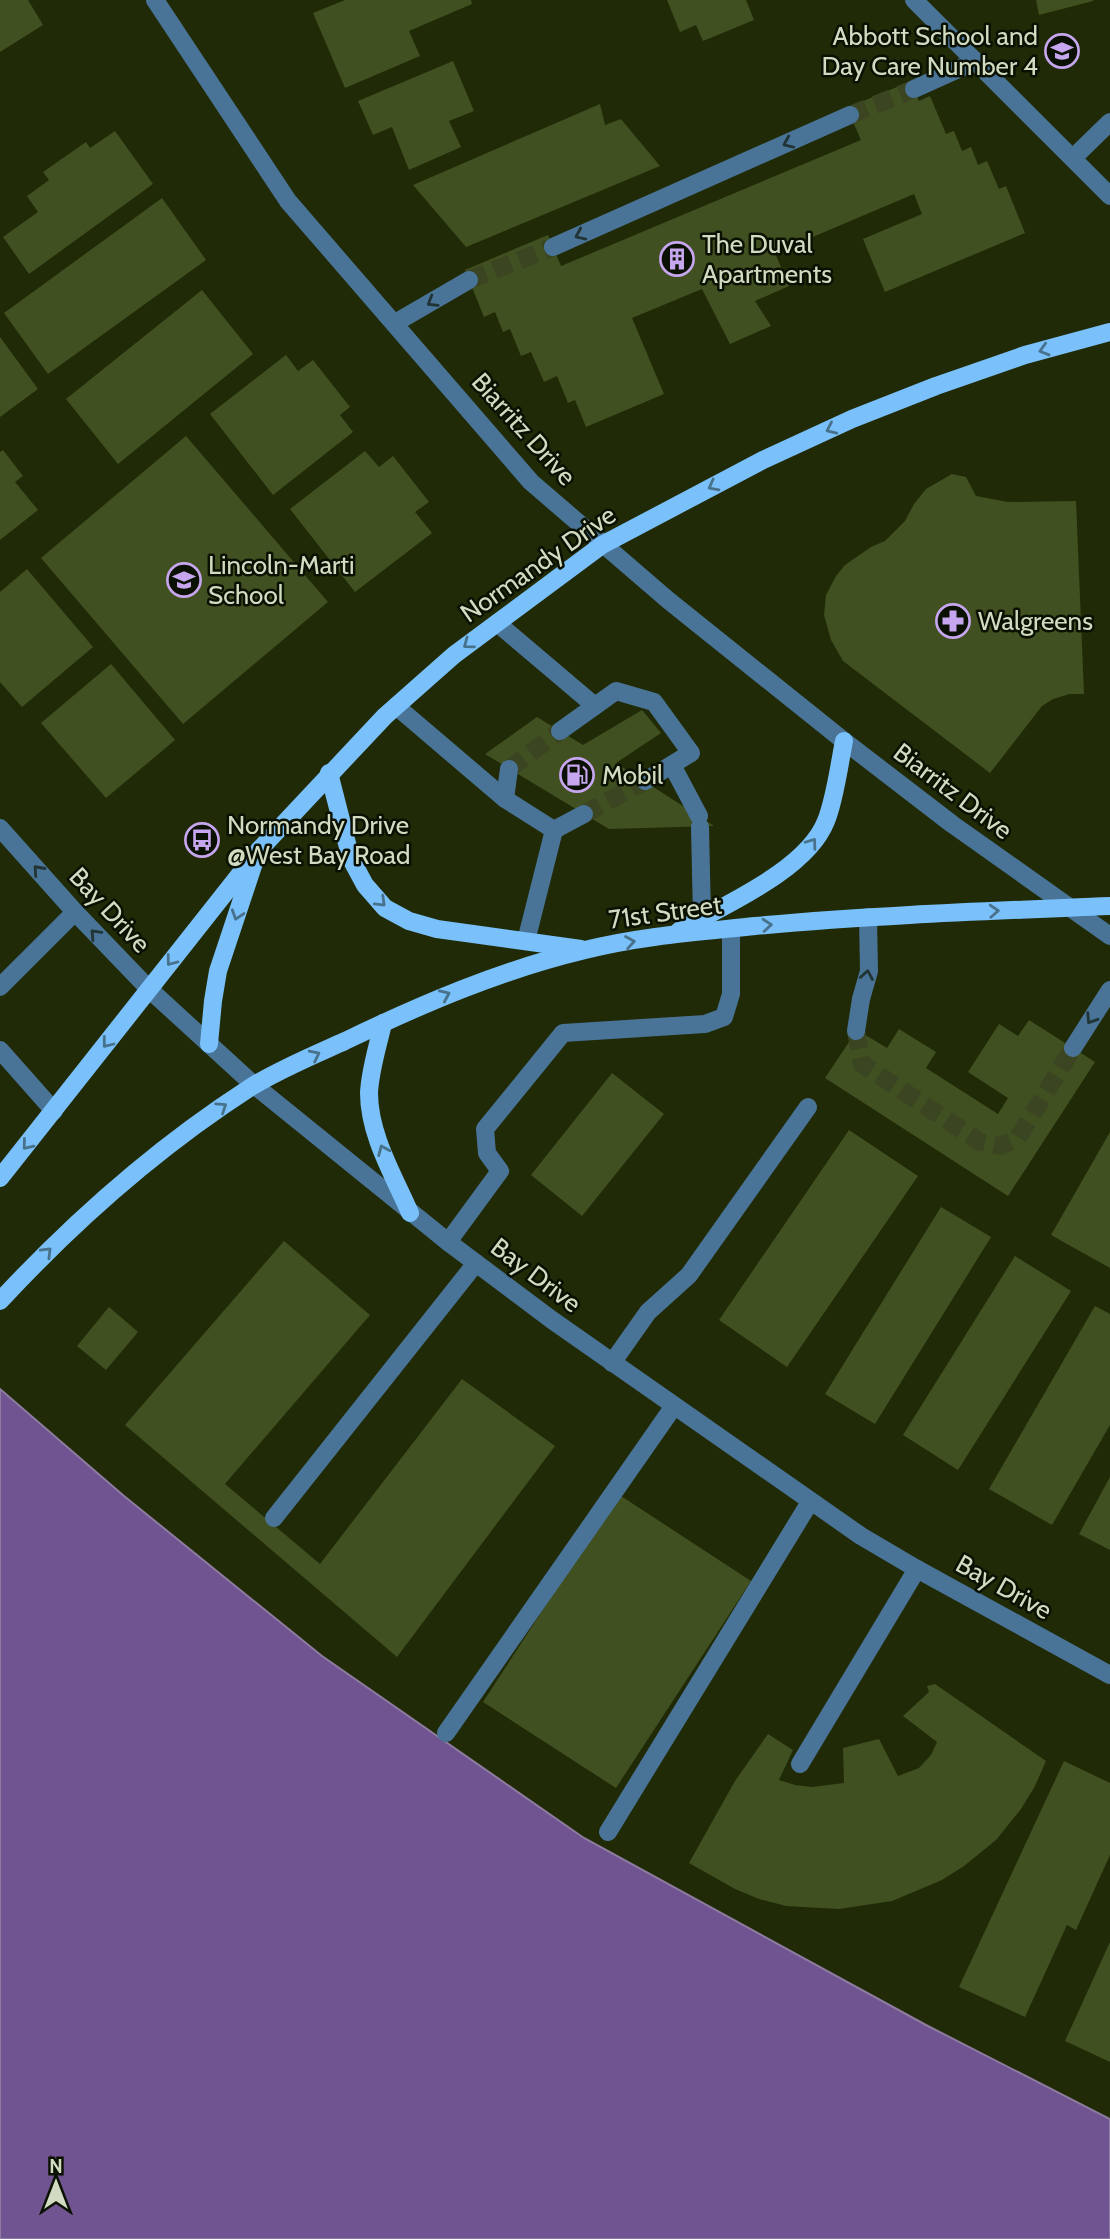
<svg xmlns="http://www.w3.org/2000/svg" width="1110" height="2239" viewBox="0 0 1110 2239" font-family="Cabin,sans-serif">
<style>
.water{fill:#705391;stroke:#8d7c9f;stroke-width:2}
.building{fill:#415021}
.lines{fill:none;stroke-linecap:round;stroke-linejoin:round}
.minor-tunnel{stroke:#3b4522;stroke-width:18;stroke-dasharray:18 9;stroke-linecap:butt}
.minor{stroke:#497497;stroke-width:18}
.major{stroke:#7ac1fb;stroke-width:18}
.oneway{stroke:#213436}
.oneway2{stroke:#48728b}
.labels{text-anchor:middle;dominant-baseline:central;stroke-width:5;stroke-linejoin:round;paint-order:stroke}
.poi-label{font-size:26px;fill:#d1dbc1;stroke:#0b1102;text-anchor:start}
.street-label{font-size:26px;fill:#d1dbc1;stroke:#0b1102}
</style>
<rect width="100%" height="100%" fill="#202a06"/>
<!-- water -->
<polygon class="water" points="0,1389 124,1496 322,1656 584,1838 926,2025 1110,2119 1110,2239 0,2239"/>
<!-- building -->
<g class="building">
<polygon points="0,0 28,0 43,25 0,52"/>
<polygon points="345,0 471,0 472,4 409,31 420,56 345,88 313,13"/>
<polygon points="667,0 746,0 754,20 703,41 696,25 680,32"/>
<polygon points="1036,0 1093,0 1093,1 1039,15"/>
<polygon points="453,61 474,111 449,121 461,147 409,170 392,127 373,135 358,101"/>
<polygon points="911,81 919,101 930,96 946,134 954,131 962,151 971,147 978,165 987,161 999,189 1006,186 1025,233 885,292 863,239 922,214 914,194 775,253 789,286 755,301 771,326 730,344 702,289 632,318 664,394 586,427 575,400 568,403 557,376 544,382 531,352 521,356 510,329 503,332 495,312 484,317 465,270 548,235 561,266 861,140 847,108"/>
<polygon points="600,104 605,125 621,119 660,166 466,247 413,185"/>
<polygon points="115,131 153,184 29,274 3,237 38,212 27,196 49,180 43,172 86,142 90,148"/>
<polygon points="162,198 206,260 48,374 4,313"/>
<polygon points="202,290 253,354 118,464 66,399"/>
<polygon points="0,337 38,389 0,417"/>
<polygon points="286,355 298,371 313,360 350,407 340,415 353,432 273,495 210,414"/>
<polygon points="186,436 328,602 183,724 41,558"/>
<polygon points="3,450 23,476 15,482 38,510 0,540 0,452"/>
<polygon points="365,451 379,467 393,456 429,502 415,512 432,533 355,592 290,509"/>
<polygon points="952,474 966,477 976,496 1008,502 1076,501 1084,694 1070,694 1053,699 1042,706 990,773 843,661 831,640 824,615 826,595 836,576 845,565 871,547 885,541 905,521 914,504 926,489"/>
<polygon points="27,569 93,647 22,707 0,682 0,592"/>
<polygon points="111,664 175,740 106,798 41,723"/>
<polygon points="642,710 661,733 616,763 714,826 609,829 485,754 537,717 583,745"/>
<polygon points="1029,1020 1095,1062 1008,1196 825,1078 857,1030 887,1048 899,1029 936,1052 926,1068 998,1114 1008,1098 968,1072 999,1024 1018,1036"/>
<polygon points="612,1073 664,1114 582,1216 531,1175"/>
<polygon points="849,1130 918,1176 787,1367 719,1320"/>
<polygon points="1110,1132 1110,1268 1051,1235"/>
<polygon points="941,1207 991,1237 875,1424 825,1394"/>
<polygon points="284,1241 370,1315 225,1484 320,1564 462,1379 555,1446 397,1657 125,1425"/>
<polygon points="1015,1256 1071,1291 958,1470 903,1435"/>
<polygon points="1095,1306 1110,1314 1110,1425 1052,1525 989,1489"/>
<polygon points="109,1307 138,1332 106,1370 77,1346"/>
<polygon points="1110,1477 1110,1550 1079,1534"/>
<polygon points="618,1494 751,1581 616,1788 483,1702"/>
<polygon points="935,1684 1046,1761 1035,1786 1021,1809 996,1840 964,1866 942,1880 892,1901 839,1909 786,1906 759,1899 735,1889 689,1863 735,1781 768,1734 793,1750 779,1780 795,1785 812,1787 844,1783 843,1748 879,1739 898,1776 919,1768 931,1755 937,1742 903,1716 929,1692 927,1686"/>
<polygon points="1064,1761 1110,1783 1110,1855 1076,1930 1067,1925 1025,2017 959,1987"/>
<polygon points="1110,1942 1110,2062 1065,2041"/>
</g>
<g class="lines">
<!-- minor-tunnel -->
<g class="minor-tunnel">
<polyline points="850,115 914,89"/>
<polyline points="469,280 553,247"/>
<polyline points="509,769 560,731"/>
<polyline points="584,814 645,781"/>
<polyline points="856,1031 862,1064 980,1142 1000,1146 1018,1138 1073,1048"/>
</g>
<!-- minor -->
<g class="minor">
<polyline points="155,0 288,201 531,482 668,600 844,741 952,824 1110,936"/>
<polyline points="914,0 1110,196"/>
<polyline points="914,89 976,61"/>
<polyline points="1073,158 1110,122"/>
<polyline points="553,247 850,115"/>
<polyline points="395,323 469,280"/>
<polyline points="497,623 595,706"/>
<polyline points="396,706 505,799"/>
<polyline points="560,731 616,691 654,702 691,753 645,781"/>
<polyline points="672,765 699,816"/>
<polyline points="509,769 505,799 554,830"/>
<polyline points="700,827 702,917"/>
<polyline points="0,828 75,912 150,990 254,1085 448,1242 552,1320 861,1536 917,1569 1110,1675"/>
<polyline points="526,941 554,830 584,814"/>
<polyline points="0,987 75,912"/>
<polyline points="856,1031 861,999 869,971 868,917"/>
<polyline points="1073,1048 1110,990"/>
<polyline points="0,1050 54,1111"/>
<polyline points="448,1242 500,1171 487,1153 485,1129 563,1033 705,1024 724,1017 731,994 731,929"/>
<polyline points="612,1363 648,1312 689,1275 808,1107"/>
<polyline points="274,1518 476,1263"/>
<polyline points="446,1733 674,1406"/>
<polyline points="800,1764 917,1569"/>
<polyline points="608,1832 810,1502"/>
</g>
<!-- major -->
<g class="major">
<polyline points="329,773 351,859 365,885 385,908 409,921 437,929 581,949"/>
<path d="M680 930C724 905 807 870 826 821 835 799 839 766 844 741"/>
<path d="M383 1023C378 1046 370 1070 369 1093 369 1135 394 1176 410 1213"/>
<polyline points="209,1044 213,1001 218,971 255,860"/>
<polyline points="0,1178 259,850 385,716 454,655 602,545 763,460 852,419 936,386 1025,355 1110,332"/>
<path d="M0 1301C75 1220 158 1147 251 1087 280 1069 314 1055 345 1041 422 1004 501 970 585 950 641 936 698 932 755 926 873 915 992 911 1110 906"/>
</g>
</g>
<!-- one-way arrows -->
<defs><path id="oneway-chevron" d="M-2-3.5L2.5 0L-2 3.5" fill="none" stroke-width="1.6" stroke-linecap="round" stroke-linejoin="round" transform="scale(1.75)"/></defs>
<g class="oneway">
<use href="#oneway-chevron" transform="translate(788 143) rotate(156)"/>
<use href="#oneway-chevron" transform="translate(580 235) rotate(156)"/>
<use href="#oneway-chevron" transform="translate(432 302) rotate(149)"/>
<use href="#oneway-chevron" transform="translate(38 870) rotate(-132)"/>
<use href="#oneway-chevron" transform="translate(95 934) rotate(-133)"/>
<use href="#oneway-chevron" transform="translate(867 975) rotate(-80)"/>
<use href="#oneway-chevron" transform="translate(1091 1019) rotate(123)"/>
</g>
<g class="oneway2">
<use href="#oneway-chevron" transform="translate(1044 350) rotate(164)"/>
<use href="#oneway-chevron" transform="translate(831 429) rotate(155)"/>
<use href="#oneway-chevron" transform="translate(713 486) rotate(152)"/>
<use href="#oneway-chevron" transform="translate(468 644) rotate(143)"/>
<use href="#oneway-chevron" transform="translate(812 843) rotate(-54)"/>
<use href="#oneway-chevron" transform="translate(381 902) rotate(44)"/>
<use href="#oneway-chevron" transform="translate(994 911) rotate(-3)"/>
<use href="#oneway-chevron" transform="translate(237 915) rotate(108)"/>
<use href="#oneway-chevron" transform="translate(767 925) rotate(-5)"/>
<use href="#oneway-chevron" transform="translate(630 942) rotate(-10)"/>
<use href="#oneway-chevron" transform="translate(171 961) rotate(127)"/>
<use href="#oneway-chevron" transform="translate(445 995) rotate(-24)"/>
<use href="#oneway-chevron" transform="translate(107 1043) rotate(128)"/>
<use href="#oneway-chevron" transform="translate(315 1055) rotate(-26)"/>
<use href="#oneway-chevron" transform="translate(222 1107) rotate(-34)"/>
<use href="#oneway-chevron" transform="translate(27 1145) rotate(129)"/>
<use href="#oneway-chevron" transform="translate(383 1150) rotate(-113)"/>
<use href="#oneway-chevron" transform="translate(47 1252) rotate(-45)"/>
</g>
<!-- icons -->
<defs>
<g id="school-ring" transform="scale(1.75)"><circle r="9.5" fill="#0b1102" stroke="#c7a6f0" stroke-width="1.5"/><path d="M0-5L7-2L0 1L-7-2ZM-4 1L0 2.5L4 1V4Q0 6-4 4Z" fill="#c7a6f0"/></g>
<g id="building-ring" transform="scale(1.75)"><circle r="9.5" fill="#0b1102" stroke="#c7a6f0" stroke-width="1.5"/><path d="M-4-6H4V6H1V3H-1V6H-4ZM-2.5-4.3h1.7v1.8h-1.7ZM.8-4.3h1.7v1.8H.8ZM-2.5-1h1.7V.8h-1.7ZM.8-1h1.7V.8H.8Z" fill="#c7a6f0"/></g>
<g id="pharmacy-ring" transform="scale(1.75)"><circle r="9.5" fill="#0b1102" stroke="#c7a6f0" stroke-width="1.5"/><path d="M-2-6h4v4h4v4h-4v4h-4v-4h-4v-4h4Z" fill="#c7a6f0"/></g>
<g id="fuel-ring" transform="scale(1.75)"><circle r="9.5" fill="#0b1102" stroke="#c7a6f0" stroke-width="1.5"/><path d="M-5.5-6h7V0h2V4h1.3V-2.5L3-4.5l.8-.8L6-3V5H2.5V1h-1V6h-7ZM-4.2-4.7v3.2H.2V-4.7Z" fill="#c7a6f0"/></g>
<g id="bus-ring" transform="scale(1.75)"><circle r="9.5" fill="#0b1102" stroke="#c7a6f0" stroke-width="1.5"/><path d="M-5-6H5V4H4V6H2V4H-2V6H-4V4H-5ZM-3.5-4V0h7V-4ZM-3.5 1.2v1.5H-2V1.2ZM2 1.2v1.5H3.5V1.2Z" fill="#c7a6f0"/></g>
</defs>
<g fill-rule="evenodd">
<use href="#school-ring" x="1062" y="51"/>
<use href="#building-ring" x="677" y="259"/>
<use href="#school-ring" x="184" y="580"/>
<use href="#pharmacy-ring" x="953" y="621"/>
<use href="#fuel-ring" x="577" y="775"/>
<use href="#bus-ring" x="202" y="840"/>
</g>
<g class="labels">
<!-- poi labels -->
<g class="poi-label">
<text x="1038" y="36" text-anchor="end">Abbott School and<tspan x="1038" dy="30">Day Care Number 4</tspan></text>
<text x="702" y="244">The Duval<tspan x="702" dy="30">Apartments</tspan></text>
<text x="208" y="565">Lincoln-Marti<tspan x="208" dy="30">School</tspan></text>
<text x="978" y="621">Walgreens</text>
<text x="602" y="775">Mobil</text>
<text x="227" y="825">Normandy Drive<tspan x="227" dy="30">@West Bay Road</tspan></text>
</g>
<!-- street labels -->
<g class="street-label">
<text transform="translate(524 429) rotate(48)">Biarritz Drive</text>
<text transform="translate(538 564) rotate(-35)">Normandy Drive</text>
<text transform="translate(953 791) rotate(37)">Biarritz Drive</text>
<text transform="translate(110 910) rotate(47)">Bay Drive</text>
<text transform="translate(665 912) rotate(-8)">71st Street</text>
<text transform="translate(536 1275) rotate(37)">Bay Drive</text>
<text transform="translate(1004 1587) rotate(29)">Bay Drive</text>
</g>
</g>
<!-- north arrow -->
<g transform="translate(56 2183)" stroke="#0b1102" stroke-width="5" paint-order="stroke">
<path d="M0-5L12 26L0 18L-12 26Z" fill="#d1dbc1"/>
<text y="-10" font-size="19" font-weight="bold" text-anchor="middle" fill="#d1dbc1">N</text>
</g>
</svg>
